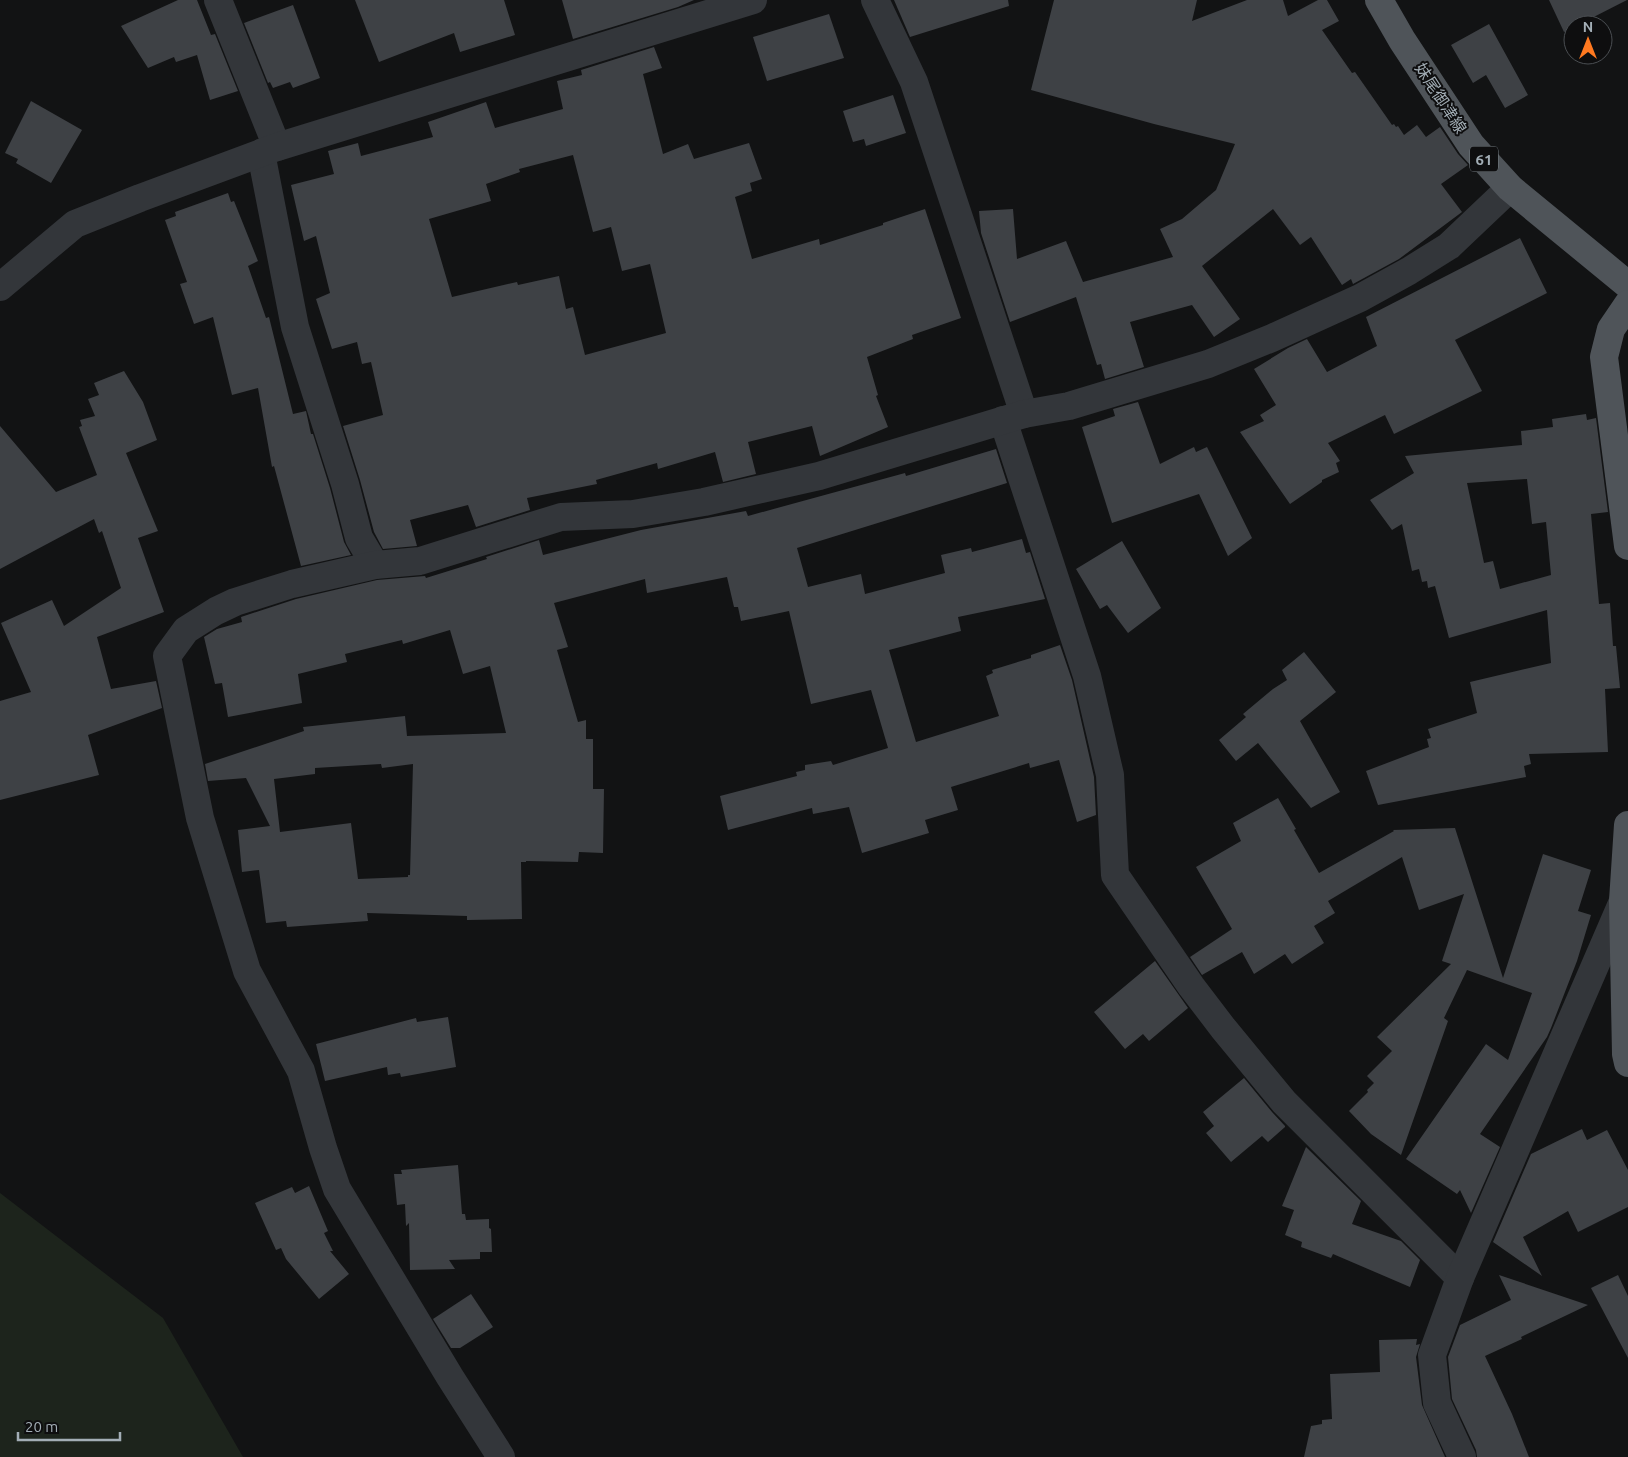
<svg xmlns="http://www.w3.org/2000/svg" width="1628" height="1457" viewBox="0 0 1628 1457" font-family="Ubuntu,'Noto Sans JP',sans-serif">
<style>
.green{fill:#1d241c}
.building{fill:#3e4145;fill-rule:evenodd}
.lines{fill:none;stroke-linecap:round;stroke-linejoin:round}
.minor{stroke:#33363a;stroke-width:28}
.major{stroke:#4f5459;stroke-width:28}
.labels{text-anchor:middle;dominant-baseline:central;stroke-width:4;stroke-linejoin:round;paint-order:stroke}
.shield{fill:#0e0e0f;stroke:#767e84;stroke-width:1}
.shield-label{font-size:15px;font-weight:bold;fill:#a3aeb6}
.street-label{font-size:16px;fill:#a3aeb6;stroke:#0e0e0f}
</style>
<rect width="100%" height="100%" fill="#121314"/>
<!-- green -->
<polygon class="green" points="0,1193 163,1318 243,1457 0,1457"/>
<!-- building -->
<g class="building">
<polygon points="178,0 197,0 211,35 215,34 238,91 210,100 197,55 176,62 174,57 148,68 121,26"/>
<polygon points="355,0 504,0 515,35 460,52 454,33 379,62"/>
<polygon points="562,0 694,0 678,7 573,39"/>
<polygon points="894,0 1008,0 1009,6 910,37"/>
<polygon points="1054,0 1197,0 1192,21 1247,0 1283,0 1288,16 1318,0 1327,0 1339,21 1322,30 1352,73 1355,72 1392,125 1394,124 1396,127 1398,126 1404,135 1417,125 1426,137 1440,127 1458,154 1468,165 1441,184 1462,212 1399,259 1353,284 1351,279 1342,285 1311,237 1300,245 1273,209 1202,266 1240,319 1214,337 1192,305 1130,322 1144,367 1105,379 1101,364 1097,365 1076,297 1010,322 981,233 979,211 1013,209 1017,259 1066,241 1083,282 1173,257 1160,229 1182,219 1216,190 1235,144 1154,124 1031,90"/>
<polygon points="1549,0 1627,0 1578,25 1573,25 1573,28 1564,32"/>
<polygon points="293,5 320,78 293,88 290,82 273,88 270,82 268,83 244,23"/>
<polygon points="829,14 844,58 767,81 753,37"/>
<polygon points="1489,24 1528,95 1505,108 1486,75 1473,83 1451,45"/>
<path d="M654 47 662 68 643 74 663 154 688 144 694 159 749 143 762 179 750 183 752 191 735 197 752 259 819 239 820 245 883 225V223L925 209 961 318 912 335 913 339 867 357 878 395 876 396 888 427 820 456 812 426 748 442 756 474 723 482 715 452 658 469 657 463 596 480 597 484 527 498 530 510 476 527 468 505 410 520 417 546 383 549 374 532 360 480 343 426 383 415 371 362 362 364 357 342 332 349 316 299 330 293 316 236 304 241 291 185 334 174 328 151 358 143 361 156 433 137 428 122 486 102 495 128 563 109 557 81 582 75 581 70ZM573 155 593 232 611 227 622 271 650 264 666 333 585 355 573 307 566 309 559 276 518 285 517 282 452 297 429 219 491 201 486 184 520 172 519 169Z"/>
<polygon points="893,95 906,133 866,146 864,139 853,142 843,111"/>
<polygon points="31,101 82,130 51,183 16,163 18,159 5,153"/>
<polygon points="228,193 231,202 234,201 258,261 248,266 266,318 269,317 293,414 306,411 311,434 313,434 330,488 344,542 351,555 301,566 274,466 272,467 258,388 232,395 213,317 194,324 180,284 187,282 165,220 176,216 175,212"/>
<polygon points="1520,238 1547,293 1455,340 1482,391 1394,434 1385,415 1328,443 1340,461 1336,463 1339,472 1322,480 1322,482 1290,504 1240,432 1264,421 1260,415 1276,405 1254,369 1288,348 1307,339 1327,372 1377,346 1366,317"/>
<polygon points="124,371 143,402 157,440 126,453 158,531 138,538 164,612 97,637 111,689 156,681 162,708 88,735 99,775 0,800 0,701 31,692 1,623 52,600 64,626 121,588 102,531 99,533 94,519 0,569 0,426 56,492 97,475 79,427 82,426 80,420 95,416 88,399 99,395 94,383"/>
<polygon points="1138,402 1160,464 1194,447 1196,452 1207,447 1252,538 1228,556 1199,494 1112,523 1082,427 1115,416 1113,409"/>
<path d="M1586 414 1587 420 1596 418 1608 512 1591 514 1599 604 1610 603 1613 646H1616L1620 688 1605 689 1608 752 1529 754 1531 764 1524 766 1526 777 1378 805 1366 771 1429 747 1427 739 1431 738 1428 729 1477 713 1470 682 1551 663 1547 610 1449 638 1435 586 1428 588 1427 581 1422 582 1419 569 1412 571 1402 524 1392 530 1370 500 1414 473 1405 456 1522 445 1521 431 1553 427 1552 419ZM1527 479 1532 524 1546 522 1551 575 1500 589 1493 561 1484 563 1467 483Z"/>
<path d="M996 449 1007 483 797 548 808 587 861 574 865 594 945 573 941 555 971 548 972 552 1022 539 1026 553 1030 552 1045 599 958 617 961 631 889 650 916 742 999 716 986 676 993 673 992 670 1031 658V655L1060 645 1072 680 1094 777 1096 815 1077 822 1059 760 1030 768 1029 763 951 787 958 810 925 820 929 833 862 853 849 807 813 814 812 808 728 830 720 796 797 776 796 772 805 770V765L831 761 833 765 888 748 871 690 811 704 789 611 741 621 738 607H734L727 577 647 593 645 579 554 603 568 647 557 650 578 722 586 720V739H593V789H604L603 853 579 852 578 862 526 861V862H521L522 919 467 920V916L367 913 368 921 287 927 286 921 266 923 259 870 242 872 238 830 270 826 246 778 208 781 205 764 304 731 303 727 405 716 407 736 506 733 490 666 463 674 450 630 403 644 402 640 345 654 347 662 298 674 302 703 228 717 222 683 215 684 204 637 217 629 242 622 241 617 296 599 377 580 425 576 426 578 487 559 486 557 539 540 543 555 641 530 746 511 748 516 905 473 906 476ZM381 764 382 768 413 764 410 875H408V877L358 879 351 823 280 832 274 779 315 774V768Z"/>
<polygon points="1122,541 1161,608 1128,633 1107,605 1100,609 1076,569"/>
<polygon points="1304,652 1336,692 1300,721 1340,792 1311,808 1258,743 1236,761 1219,740 1246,717 1243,714 1273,689 1287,680 1282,670"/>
<polygon points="1278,798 1296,829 1294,830 1319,873 1394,831 1393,830 1455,828 1503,978 1543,854 1591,870 1578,911 1591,915 1577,961 1551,1028 1547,1037 1480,1134 1500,1147 1471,1213 1460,1190 1457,1194 1406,1159 1486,1044 1508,1060 1532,993 1467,970 1444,1018 1448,1021 1401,1155 1371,1134 1349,1111 1368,1092 1367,1090 1374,1083 1367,1076 1392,1051 1377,1037 1451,964 1442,961 1464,894 1419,910 1402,857 1328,901 1335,913 1314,926 1324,943 1292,964 1285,954 1254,974 1242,952 1202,975 1190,957 1232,929 1196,867 1241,841 1233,823"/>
<polygon points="1155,961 1188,1008 1149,1041 1143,1034 1125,1049 1094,1012"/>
<polygon points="448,1017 456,1067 401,1077 400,1073 388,1075 387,1067 325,1081 316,1044 416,1018 417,1022"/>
<polygon points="1244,1078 1272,1112 1285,1126 1285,1127 1268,1142 1262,1136 1231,1162 1206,1133 1214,1126 1203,1112"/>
<polygon points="1582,1129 1587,1140 1607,1130 1628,1170 1628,1207 1578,1232 1568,1211 1523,1237 1542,1276 1493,1242 1531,1154"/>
<polygon points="1306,1147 1361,1201 1352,1224 1401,1241 1420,1260 1410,1287 1333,1254 1331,1258 1301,1247 1302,1242 1285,1235 1294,1210 1282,1206"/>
<polygon points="458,1165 462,1214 465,1214 466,1220 489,1219 489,1228 491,1229 492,1252 480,1252 480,1259 449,1260 455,1269 410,1270 409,1223 406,1226 405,1204 397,1205 394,1174 402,1174 401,1170"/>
<polygon points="309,1186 328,1231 324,1233 333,1251 330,1251 349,1274 319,1299 286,1259 281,1248 276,1250 255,1203 292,1187 295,1193"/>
<polygon points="1499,1275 1588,1305 1521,1337 1522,1339 1485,1356 1512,1414 1529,1457 1477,1457 1476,1450 1452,1399 1448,1357 1460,1325 1511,1300"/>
<polygon points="1618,1275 1628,1296 1628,1358 1591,1288"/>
<polygon points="471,1294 493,1327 460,1348 451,1348 433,1319"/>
<polygon points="1417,1339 1416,1345 1420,1344 1416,1357 1422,1405 1445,1457 1304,1457 1311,1426 1322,1424 1322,1420 1332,1419 1330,1374 1380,1372 1379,1340"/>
</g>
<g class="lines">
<!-- minor -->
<g class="minor">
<polyline points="218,0 277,147"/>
<polyline points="875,0 914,82 1024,414"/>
<polyline points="261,153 295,327 345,484 359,538 375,565"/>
<polyline points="0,287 75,224 140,198 277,147 753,0"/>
<polyline points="1003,420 1087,676 1110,775 1115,875 1191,986 1223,1028 1284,1102 1460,1278"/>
<polyline points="501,1457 450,1377 337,1189 323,1148 301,1071 247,971 200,818 167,656 186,630 216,611 235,602 292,584 375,565 420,561 561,517 633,514 704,502 819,476 1024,414 1069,406 1208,364 1272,338 1360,298 1409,271 1449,246 1510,188"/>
<polyline points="1462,1457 1437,1403 1432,1355 1460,1278 1623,901"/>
</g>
<!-- major -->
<g class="major">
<polyline points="1379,0 1402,40 1471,145 1510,188 1628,285"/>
<polyline points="1628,304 1611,329 1604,357 1628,546"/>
<polyline points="1628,825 1623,901 1626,1054 1628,1063"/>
</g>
</g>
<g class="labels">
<!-- shield labels -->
<rect class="shield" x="1470" y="146.5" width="28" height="25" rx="4"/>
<g class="shield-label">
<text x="1484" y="159">61</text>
</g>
<!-- street labels -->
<g class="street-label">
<text transform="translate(1441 98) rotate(57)">妹尾御津線</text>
</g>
</g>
<!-- north arrow -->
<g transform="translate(1588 40)"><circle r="24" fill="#0e0e0f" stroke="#4a4e52"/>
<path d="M0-4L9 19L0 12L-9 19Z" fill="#ff7920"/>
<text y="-8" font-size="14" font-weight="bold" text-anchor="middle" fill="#a3aeb6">N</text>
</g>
<!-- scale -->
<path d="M18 1432v8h102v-8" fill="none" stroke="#a3aeb6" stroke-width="2.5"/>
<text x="25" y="1432" font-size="15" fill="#a3aeb6" stroke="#0e0e0f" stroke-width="4" paint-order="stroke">20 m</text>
</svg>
